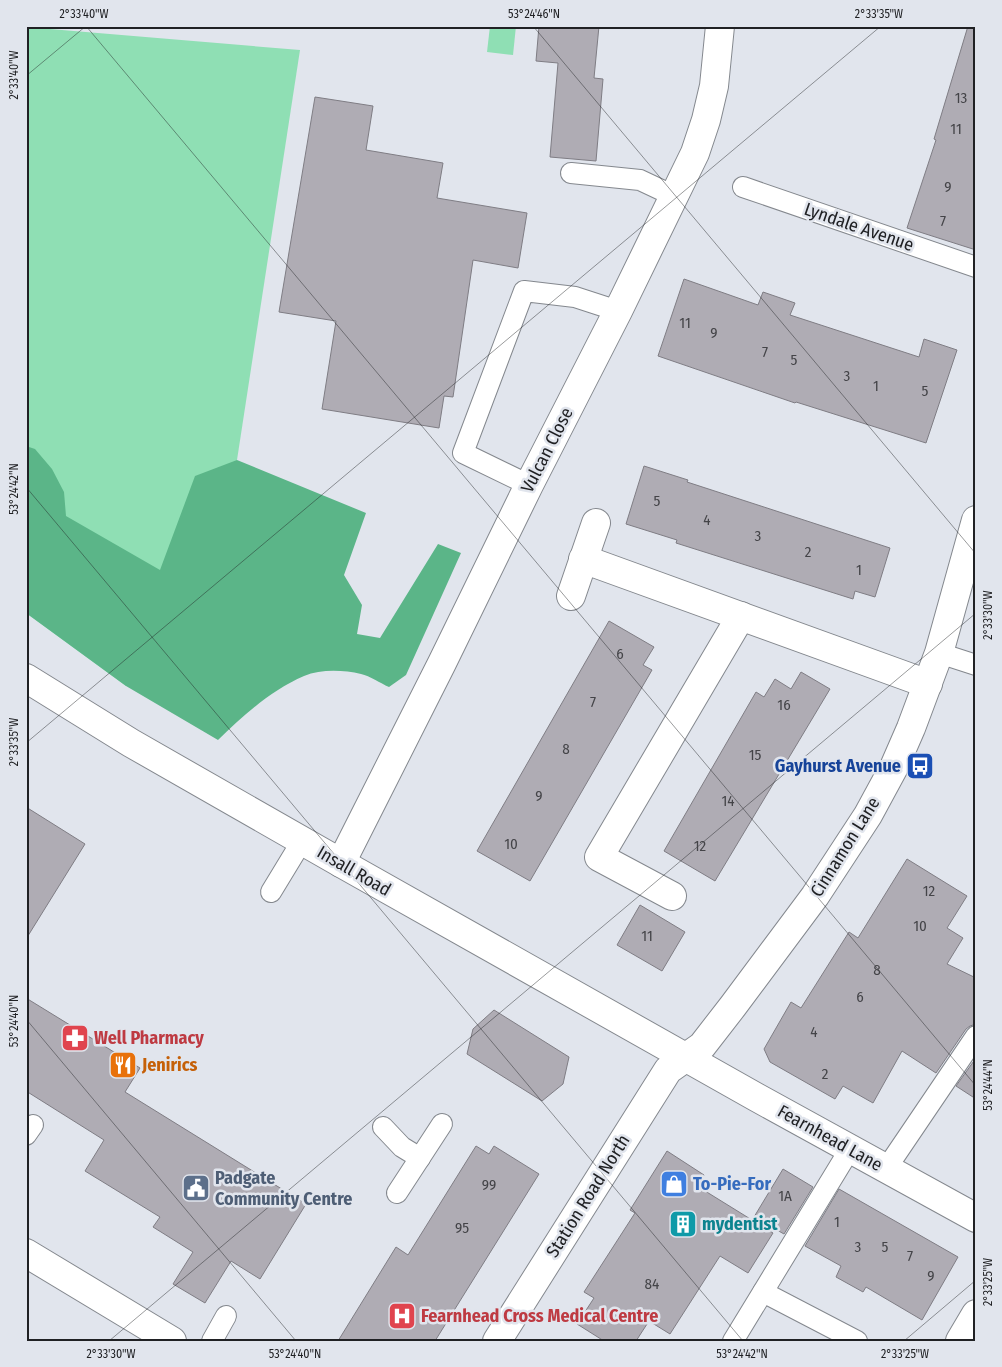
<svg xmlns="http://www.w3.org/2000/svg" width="1002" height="1367" viewBox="0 0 1002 1367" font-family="'Fira Sans Condensed',sans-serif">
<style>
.green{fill:#8fdfb4}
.forest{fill:#5bb588}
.building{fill:#afacb4;stroke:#7f7d84}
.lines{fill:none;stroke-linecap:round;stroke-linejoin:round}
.service-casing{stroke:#84888e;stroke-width:22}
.minor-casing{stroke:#84888e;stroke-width:30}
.tertiary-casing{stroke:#84888e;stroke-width:30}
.service{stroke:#fff;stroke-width:20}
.minor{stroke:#fff;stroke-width:28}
.tertiary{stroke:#fff;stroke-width:28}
.ticks{fill:none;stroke:#202124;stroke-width:1;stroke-opacity:0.45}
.labels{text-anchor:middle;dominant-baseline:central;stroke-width:5;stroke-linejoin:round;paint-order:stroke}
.number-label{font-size:15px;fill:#444448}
.street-label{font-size:18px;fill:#202124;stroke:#e1e5ed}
.transit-label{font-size:18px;font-weight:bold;fill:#164399;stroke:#e1e5ed;text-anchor:end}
.health-label{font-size:18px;font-weight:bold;fill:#be3a42;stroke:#e1e5ed;text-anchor:start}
.food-label{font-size:18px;font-weight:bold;fill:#c56008;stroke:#e1e5ed;text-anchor:start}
.service-label{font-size:18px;font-weight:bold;fill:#4e5e75;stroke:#e1e5ed;text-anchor:start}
.shop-label{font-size:18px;font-weight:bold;fill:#366cbe;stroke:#e1e5ed;text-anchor:start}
.culture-label{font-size:18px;font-weight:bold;fill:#0d838f;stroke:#e1e5ed;text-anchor:start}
.neatline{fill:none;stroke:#202124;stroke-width:2}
.ticks-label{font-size:12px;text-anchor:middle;fill:#202124}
</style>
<rect width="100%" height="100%" fill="#e1e5ed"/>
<!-- green -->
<g class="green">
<polygon points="490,26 516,26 513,55 487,52"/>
<polygon points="26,27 300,50 237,460 126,686 26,613"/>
</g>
<!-- forest -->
<path class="forest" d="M26 446 35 449 52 469 64 492 66 516 160 570 195 476 237 460 366 513 344 575 362 605 357 634 380 638 438 544 461 553 406 675 389 687C380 683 370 676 361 674 343 670 321 669 304 676 271 690 243 716 218 740L126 686 26 613Z"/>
<!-- building -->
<g class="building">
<polygon points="539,26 599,26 594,78 603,79 596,161 550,157 558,63 536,61"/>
<polygon points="968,26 976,26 976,250 907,228 936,140 934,139"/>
<polygon points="315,97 373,106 366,150 443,163 437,198 527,213 518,268 473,260 453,397 444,396 439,428 322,409 336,321 279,312"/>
<polygon points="684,279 758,305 763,292 795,303 790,315 919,357 924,339 957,350 926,443 796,402 795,403 658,356"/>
<polygon points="644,466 688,480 687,482 890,548 875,597 855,591 853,599 676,543 677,540 626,524"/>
<polygon points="609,621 654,647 643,665 652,670 530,881 477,851"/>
<polygon points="801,672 830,689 715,881 664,851 756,692 764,697 775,679 791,689"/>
<polygon points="26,807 85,844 26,939"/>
<polygon points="907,859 967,896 947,928 963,938 947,964 976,978 976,1024 970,1026 966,1029 936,1073 902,1051 873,1103 843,1086 835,1099 770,1062 764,1049 791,1002 801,1008 849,932 858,938"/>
<polygon points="640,905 685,932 662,971 617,945"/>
<polygon points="26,998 140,1068 125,1092 306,1204 260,1279 231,1261 205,1303 173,1284 193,1252 153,1227 160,1217 85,1171 104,1140 26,1091"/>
<polygon points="494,1010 569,1057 563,1084 542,1101 467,1054 473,1029"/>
<polygon points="976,1058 976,1099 956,1086"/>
<polygon points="476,1146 489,1154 494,1146 539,1174 435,1341 338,1341 396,1247 408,1255"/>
<polygon points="667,1151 704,1175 697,1186 773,1233 748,1273 720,1256 670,1334 649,1321 636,1341 604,1341 577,1324 594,1298 584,1292 635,1213 630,1210"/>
<polygon points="783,1169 813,1187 784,1234 754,1217"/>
<polygon points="839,1189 958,1257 922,1320 866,1287 863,1292 836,1277 841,1266 805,1246"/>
</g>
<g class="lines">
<!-- service casing -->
<g class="service-casing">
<g id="service">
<polyline points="571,173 640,180 674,196"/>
<polyline points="743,187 976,267"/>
<polyline points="529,485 463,453 524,291 575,297 618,311"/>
<polyline points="939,653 976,665"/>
<polyline points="271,892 302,841"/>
<polyline points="383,1127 402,1147 420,1158"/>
<polyline points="26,1135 33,1125"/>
<polyline points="886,1169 976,1036"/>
<polyline points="397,1193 442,1124"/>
<polyline points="763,1292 857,1341"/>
<polyline points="212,1341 226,1316"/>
<polyline points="733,1341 850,1149"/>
</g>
</g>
<!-- minor casing -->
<g class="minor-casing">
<g id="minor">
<polyline points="583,559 928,684"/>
<polyline points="571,596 596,523"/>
<polyline points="341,863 442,663 529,485 618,311 695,153 706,120 714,86 720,26"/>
<polyline points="672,896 599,857 741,616"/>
<polyline points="26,1253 172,1341"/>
<polyline points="497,1341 668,1070 702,1046 733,1006 815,896 868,815 894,767 911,728 939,653 976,520"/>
<polyline points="960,1341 976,1314"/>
</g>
</g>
<!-- tertiary casing -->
<g class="tertiary-casing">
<polyline id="tertiary" points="26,678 131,743 341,863 756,1097 976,1218"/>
</g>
<!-- service -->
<use href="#service" class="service"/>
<!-- minor -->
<use href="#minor" class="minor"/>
<!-- tertiary -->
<use href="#tertiary" class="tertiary"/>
</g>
<!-- ticks -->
<path class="ticks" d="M86 26 976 1086M533 26 976 554M26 76 86 26M26 487 743 1341M26 743 881 26M26 1019 296 1341M109 1341 976 613M904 1341 976 1280"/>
<!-- icons -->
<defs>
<g id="bus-square" transform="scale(1.4375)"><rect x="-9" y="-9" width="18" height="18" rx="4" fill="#1a4fb4" stroke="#e1e5ed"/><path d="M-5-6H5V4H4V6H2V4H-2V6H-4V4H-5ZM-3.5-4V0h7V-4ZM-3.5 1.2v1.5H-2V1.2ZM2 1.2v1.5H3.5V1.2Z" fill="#fff"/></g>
<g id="pharmacy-square" transform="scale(1.4375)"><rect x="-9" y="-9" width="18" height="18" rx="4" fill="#e0444e" stroke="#e1e5ed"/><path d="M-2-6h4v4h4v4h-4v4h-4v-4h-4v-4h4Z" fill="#fff"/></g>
<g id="restaurant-square" transform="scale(1.4375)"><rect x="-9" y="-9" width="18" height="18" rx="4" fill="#e8710a" stroke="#e1e5ed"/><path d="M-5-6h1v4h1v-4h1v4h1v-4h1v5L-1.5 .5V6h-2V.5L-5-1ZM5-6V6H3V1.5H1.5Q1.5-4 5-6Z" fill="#fff"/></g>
<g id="shop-square" transform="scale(1.4375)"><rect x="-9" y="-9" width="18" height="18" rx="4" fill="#3f7fe0" stroke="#e1e5ed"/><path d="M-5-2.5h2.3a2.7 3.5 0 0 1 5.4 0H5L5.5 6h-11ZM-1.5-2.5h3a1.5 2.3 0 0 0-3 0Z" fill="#fff"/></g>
<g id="civic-square" transform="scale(1.4375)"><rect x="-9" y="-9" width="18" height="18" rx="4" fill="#5c6f8a" stroke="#e1e5ed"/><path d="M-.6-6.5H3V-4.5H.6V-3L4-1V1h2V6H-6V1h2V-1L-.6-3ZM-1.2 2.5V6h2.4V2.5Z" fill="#fff"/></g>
<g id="building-square" transform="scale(1.4375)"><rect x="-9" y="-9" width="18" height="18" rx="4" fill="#0f9aa8" stroke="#e1e5ed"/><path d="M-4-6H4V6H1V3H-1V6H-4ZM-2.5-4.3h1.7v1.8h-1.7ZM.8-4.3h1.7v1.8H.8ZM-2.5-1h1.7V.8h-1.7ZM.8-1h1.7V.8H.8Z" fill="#fff"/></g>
<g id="hospital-square" transform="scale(1.4375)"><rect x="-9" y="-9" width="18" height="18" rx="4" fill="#e0444e" stroke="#e1e5ed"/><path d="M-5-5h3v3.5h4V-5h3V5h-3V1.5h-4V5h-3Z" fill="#fff"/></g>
</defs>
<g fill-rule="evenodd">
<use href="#bus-square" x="920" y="766"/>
<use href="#pharmacy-square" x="75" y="1038"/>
<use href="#restaurant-square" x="123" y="1065"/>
<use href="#shop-square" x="674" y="1184"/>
<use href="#civic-square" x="196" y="1188"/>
<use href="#building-square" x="683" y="1224"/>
<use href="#hospital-square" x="402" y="1316"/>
</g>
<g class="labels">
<!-- number labels -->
<g class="number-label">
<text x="961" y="98">13</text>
<text x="956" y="129">11</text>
<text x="948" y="187">9</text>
<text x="943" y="221">7</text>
<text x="685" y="323">11</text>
<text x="714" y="333">9</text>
<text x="765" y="352">7</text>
<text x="794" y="360">5</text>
<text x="847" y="376">3</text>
<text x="876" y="386">1</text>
<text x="925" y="391">5</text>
<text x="657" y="501">5</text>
<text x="707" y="520">4</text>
<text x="758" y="536">3</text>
<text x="808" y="552">2</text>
<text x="859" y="570">1</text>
<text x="620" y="654">6</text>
<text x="593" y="702">7</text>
<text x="784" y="705">16</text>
<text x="566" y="749">8</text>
<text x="755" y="755">15</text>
<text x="539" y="796">9</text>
<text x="728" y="801">14</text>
<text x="511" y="844">10</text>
<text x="700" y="846">12</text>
<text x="929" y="891">12</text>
<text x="920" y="926">10</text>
<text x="647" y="936">11</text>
<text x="877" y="970">8</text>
<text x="860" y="997">6</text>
<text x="814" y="1032">4</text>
<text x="825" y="1074">2</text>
<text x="489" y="1185">99</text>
<text x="785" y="1196">1A</text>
<text x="837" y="1222">1</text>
<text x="462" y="1228">95</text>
<text x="858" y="1247">3</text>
<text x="885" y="1247">5</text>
<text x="910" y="1256">7</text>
<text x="931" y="1276">9</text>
<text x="652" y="1284">84</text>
</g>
<!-- street labels -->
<g class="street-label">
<text transform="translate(859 227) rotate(19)">Lyndale Avenue</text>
<text transform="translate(547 450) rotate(-63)">Vulcan Close</text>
<text transform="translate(845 847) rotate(-58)">Cinnamon Lane</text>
<text transform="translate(354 871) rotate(30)">Insall Road</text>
<text transform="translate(830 1138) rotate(29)">Fearnhead Lane</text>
<text transform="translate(588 1196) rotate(-58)">Station Road North</text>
</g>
<!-- transit labels -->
<g class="transit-label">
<text x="901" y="766">Gayhurst Avenue</text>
</g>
<!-- health labels -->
<g class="health-label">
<text x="94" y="1038">Well Pharmacy</text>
<text x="421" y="1316">Fearnhead Cross Medical Centre</text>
</g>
<!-- food labels -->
<g class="food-label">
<text x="142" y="1065">Jenirics</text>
</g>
<!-- service labels -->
<g class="service-label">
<text x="215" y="1178">Padgate<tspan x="215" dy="21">Community Centre</tspan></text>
</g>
<!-- shop labels -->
<g class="shop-label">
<text x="693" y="1184">To-Pie-For</text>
</g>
<!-- culture labels -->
<g class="culture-label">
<text x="702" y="1224">mydentist</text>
</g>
</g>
<!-- border -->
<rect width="1002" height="1367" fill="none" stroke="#e1e5ed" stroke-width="55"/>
<rect x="28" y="28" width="946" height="1312" class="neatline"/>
<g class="ticks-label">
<text x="84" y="18">2°33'40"W</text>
<text x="534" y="18">53°24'46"N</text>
<text x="879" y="18">2°33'35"W</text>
<text transform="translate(14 75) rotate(-90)" y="4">2°33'40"W</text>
<text transform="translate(14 489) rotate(-90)" y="4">53°24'42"N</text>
<text transform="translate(988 615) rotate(-90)" y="4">2°33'30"W</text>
<text transform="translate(14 742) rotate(-90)" y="4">2°33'35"W</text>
<text transform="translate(14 1021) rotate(-90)" y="4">53°24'40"N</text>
<text transform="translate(988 1085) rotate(-90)" y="4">53°24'44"N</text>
<text transform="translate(988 1282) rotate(-90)" y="4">2°33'25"W</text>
<text x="111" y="1358">2°33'30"W</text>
<text x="295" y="1358">53°24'40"N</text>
<text x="742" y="1358">53°24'42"N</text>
<text x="905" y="1358">2°33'25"W</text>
</g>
</svg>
